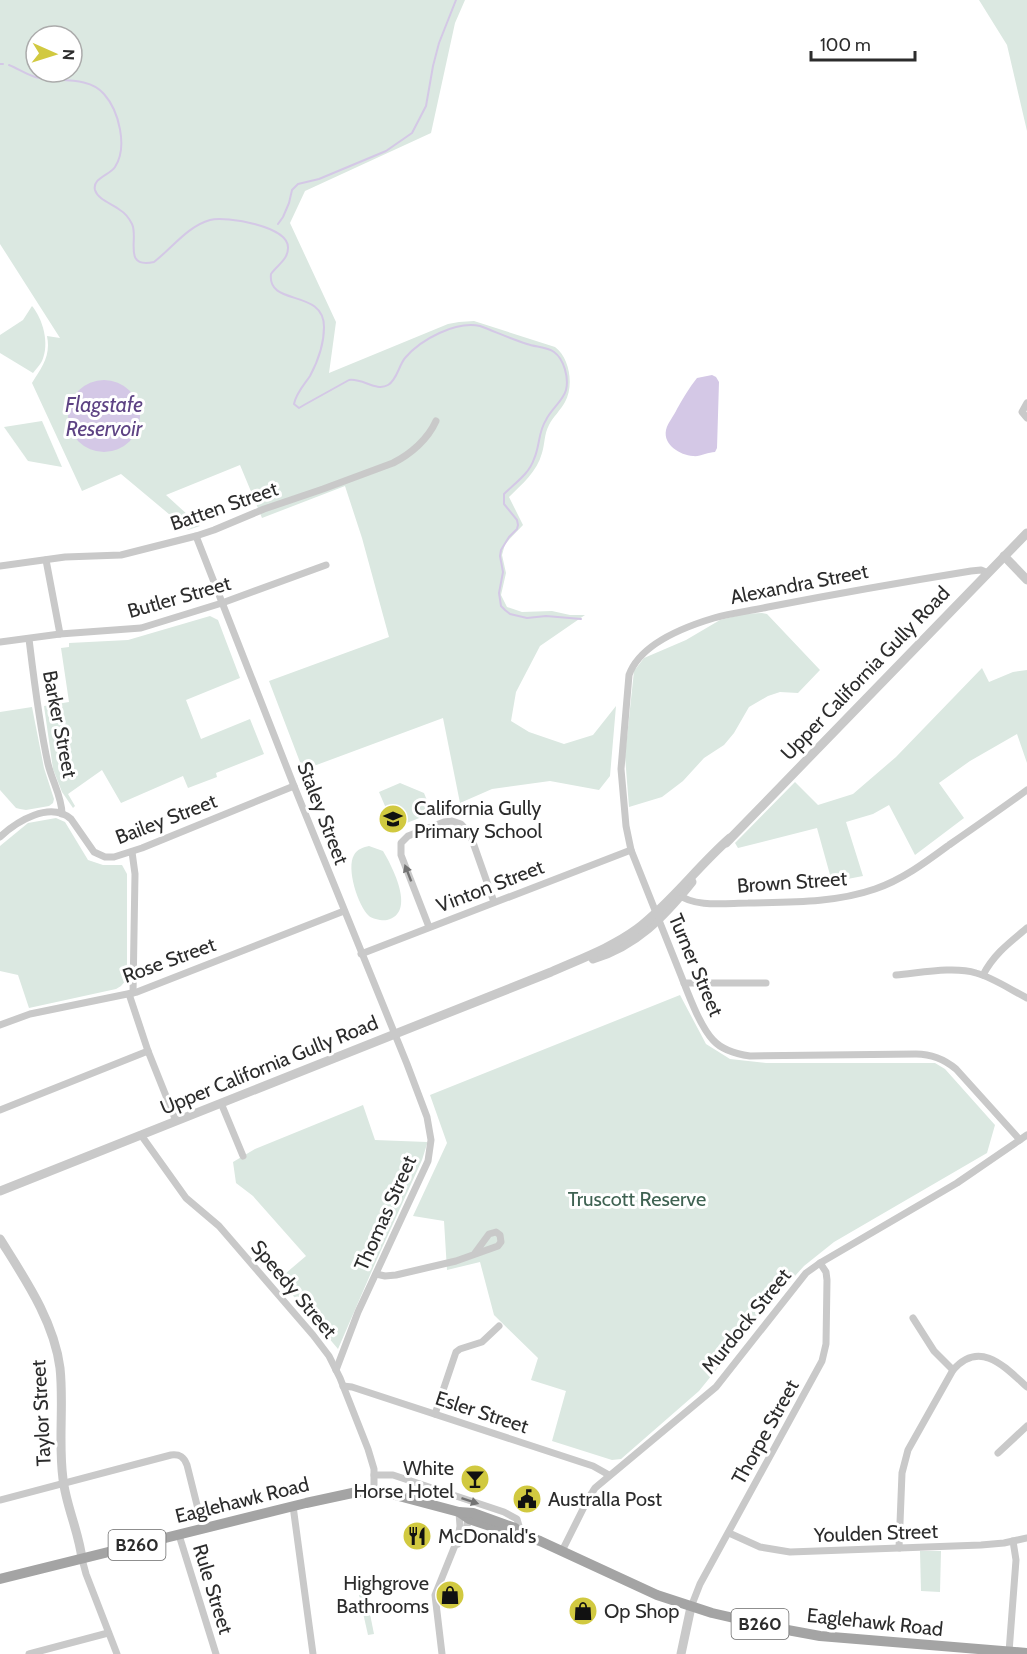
<svg xmlns="http://www.w3.org/2000/svg" width="1027" height="1654" viewBox="0 0 1027 1654" font-family="Cabin,sans-serif">
<style>
.green{fill:#dbe8e1;fill-rule:evenodd}
.water{fill:#d4c8e6}
.lines{fill:none;stroke-linecap:round;stroke-linejoin:round}
.stream{stroke:#d4c8e6;stroke-width:2}
.minor{stroke:#c9c9c9;stroke-width:7}
.tertiary{stroke:#c9c9c9;stroke-width:9}
.primary{stroke:#a4a4a4;stroke-width:10}
.oneway{fill:#737373}
.labels{text-anchor:middle;dominant-baseline:central;stroke-width:6;stroke-linejoin:round;paint-order:stroke}
.shield{fill:#fff;stroke:#6b6b6b;stroke-width:1.5}
.shield-label{font-size:18px;font-weight:bold;fill:#2c2c2c}
.street-label{font-size:20px;fill:#2c2c2c;stroke:#fff}
.poi-label{font-size:20px;fill:#2c2c2c;stroke:#fff;text-anchor:start}
.park-label{font-size:20px;fill:#3f6252;stroke:#fff}
.water-label{font-size:21px;font-style:italic;fill:#5e4384;stroke:#fff}
</style>
<rect width="100%" height="100%" fill="#fff"/>
<!-- green -->
<g class="green">
<path d="M0 0H465L455 23 431 133 305 191 290 223 336 322 329 373 448 324 459 322 474 321 555 347C570 358 574 386 565 402 560 411 553 417 549 425 544 434 545 444 542 453 537 472 522 484 509 497L523 525 505 544 502 555 506 573 501 595 507 607 522 612 552 611 570 615H585L540 646 516 692 511 721 529 732 564 744 593 735 616 706 610 776 599 790 550 781 492 789 460 803 443 718 303 770 269 681 389 637 362 538 345 486 262 518 240 465 166 495 200 526 188 530 121 474 82 491 32 383C42 367 51 356 47 336L60 338 0 244ZM36 36H72V72H36Z"/>
<polygon points="979,0 1027,0 1027,131 1007,45"/>
<path d="M32 306C43 319 50 344 42 361 40 365 36 369 33 373L0 353V335L23 320Z"/>
<polygon points="42,421 62,467 28,461 4,427"/>
<polygon points="762,613 767,614 820,670 798,693 780,692 768,696 749,707 734,733 724,745 704,758 683,781 662,797 629,807 625,756 634,671 644,658 686,640 720,620 744,614"/>
<polygon points="210,616 218,620 240,678 186,700 201,739 250,719 264,754 216,773 217,777 188,788 183,776 121,803 102,770 68,794 75,806 73,808 62,792 53,769 44,706 69,702 61,648 69,647 69,643 128,640"/>
<polygon points="982,668 989,682 1013,672 1027,670 1027,763 1017,734 970,761 939,783 964,818 915,855 889,805 873,814 846,822 863,876 832,882 817,828 738,848 735,843 795,782 818,805 853,794 896,757"/>
<polygon points="32,707 44,768 54,799 53,803 49,806 26,810 20,809 16,808 0,790 0,712"/>
<polygon points="400,783 424,793 432,813 389,830 383,816 388,813 379,792"/>
<polygon points="56,818 65,822 88,860 103,865 122,865 127,874 127,979 121,986 116,989 29,1008 18,975 0,971 0,846 28,823"/>
<path d="M369 846 383 851C392 866 417 913 387 920 382 921 373 919 369 916 358 906 346 868 354 855 357 849 364 847 369 846Z"/>
<polygon points="680,995 706,1044 730,1059 766,1063 935,1063 945,1069 995,1125 987,1153 834,1242 804,1266 767,1307 699,1391 621,1459 612,1460 552,1441 566,1391 531,1380 538,1358 494,1315 480,1262 447,1270 444,1221 413,1216 447,1143 430,1095"/>
<polygon points="363,1105 375,1140 427,1142 427,1144 422,1160 377,1259 338,1349 279,1279 306,1256 253,1196 236,1183 233,1162 255,1149"/>
<polygon points="920,1551 941,1551 940,1592 921,1591"/>
<polygon points="366,1594 374,1634 368,1635 359,1595"/>
</g>
<!-- water -->
<g class="water">
<path d="M712 375 716 377 719 382 717 448 715 452C708 452 700 457 693 456 680 455 663 445 666 430 668 422 674 416 677 409 683 398 689 388 697 378Z"/>
<circle cx="104" cy="416" r="36"/>
</g>
<g class="lines">
<!-- stream -->
<g class="stream">
<polyline points="0,64 3,64"/>
<path d="M9 65C19 69 28 76 39 78 59 82 89 76 104 94 119 111 128 147 115 167 110 175 92 178 95 190 98 200 113 204 120 210 125 213 129 218 132 224 139 238 122 269 154 262 172 248 188 226 210 220 226 216 289 226 288 248 288 260 277 265 271 274 267 307 324 288 324 327 324 344 318 361 310 376 304 385 296 393 294 404L299 408 304 405 349 380C363 378 376 392 388 385 397 380 399 365 405 358 421 339 456 321 480 326 496 332 511 339 527 344 535 347 547 347 554 352 564 359 569 378 566 390 563 401 551 409 546 420 538 432 540 446 534 459 529 474 515 483 504 494V504L517 520 518 525 517 529 509 537 501 550 500 556 503 572 499 593 501 606 505 610 510 614 527 618 546 616 581 619"/>
<polyline points="278,224 283,217 289,203 292,190 298,184 319,179 386,151 412,133 426,106 433,66 439,43 456,0"/>
</g>
<!-- minor -->
<g class="minor">
<polyline points="1027,403 1022,412 1027,418"/>
<polyline points="196,536 294,786 407,1064 427,1117 431,1140 428,1161 358,1312 336,1370"/>
<polyline points="46,560 60,634"/>
<path d="M0 566 65 557 121 555 196 536 214 530 264 509 323 489 393 463C411 454 428 439 436 421"/>
<path d="M988 573 981 570 971 571C903 582 835 594 768 607 749 611 731 613 714 618 684 627 640 644 629 675L621 769 626 826 631 850C648 893 665 935 682 978 689 996 700 1026 713 1040 722 1050 736 1054 750 1056L916 1054C932 1054 944 1059 956 1069L1020 1140"/>
<path d="M29 639C34 680 39 723 48 764 52 781 62 797 62 814"/>
<polyline points="0,642 60,634 141,628 222,603 326,565"/>
<path d="M0 837C17 821 50 801 71 819L94 852 105 857H114L142 848 294 786"/>
<polyline points="132,852 135,874 133,993"/>
<path d="M677 894C696 908 726 903 748 903 790 902 835 903 875 889 902 880 926 862 949 845 975 827 1001 809 1027 790"/>
<polyline points="429,927 401,855 401,843 408,836 444,822 452,821 461,824 470,834 494,902"/>
<polyline points="361,954 631,850"/>
<path d="M896 975C920 973 954 966 976 973 994 978 1011 990 1027 998"/>
<path d="M983 975C994 954 1009 943 1027 928"/>
<polyline points="684,983 766,983"/>
<polyline points="129,994 148,1051 176,1121"/>
<polyline points="0,1025 30,1014 137,992 344,911"/>
<polyline points="221,1103 243,1156"/>
<polyline points="0,1110 148,1051"/>
<polyline points="141,1135 186,1198 219,1226 313,1335 329,1356 340,1378 368,1449 374,1469 374,1491"/>
<polyline points="376,1274 385,1276 396,1275 456,1261 498,1246 501,1242 500,1235 496,1232 489,1234 475,1253"/>
<polyline points="913,1318 934,1351 953,1370"/>
<polyline points="343,1386 352,1387 593,1466 609,1475"/>
<polyline points="435,1414 456,1352 460,1349 482,1342 499,1326"/>
<polyline points="998,1453 1027,1426"/>
<polyline points="374,1475 393,1475 504,1512 517,1519 521,1533"/>
<path d="M0 1500 171 1455C180 1454 184 1457 187 1465L203 1529"/>
<polyline points="293,1506 313,1654"/>
<polyline points="729,1533 760,1547 790,1552 981,1545 1004,1543 1027,1538"/>
<polyline points="179,1535 216,1654"/>
<path d="M458 1544C464 1535 469 1526 468 1515"/>
<path d="M899 1548 902 1473 908 1450 953 1370C980 1339 1005 1367 1027 1387"/>
<polyline points="562,1551 588,1499 595,1488 716,1387 806,1273 820,1263 957,1183 1027,1135"/>
<polyline points="82,1559 86,1574 117,1654"/>
<polyline points="691,1607 700,1584 822,1361 826,1344 827,1280 826,1272 820,1263"/>
<polyline points="1009,1652 1016,1560 1013,1541"/>
<polyline points="29,1654 108,1633"/>
<polyline points="442,1654 435,1595 458,1538 460,1526 459,1512"/>
</g>
<!-- tertiary -->
<g class="tertiary">
<polyline points="1004,556 1027,580"/>
<polyline points="726,843 1027,533"/>
<path d="M593 959C636 946 664 917 692 882"/>
<path d="M0 1191 551 972C580 959 611 948 637 929 670 904 698 866 730 838"/>
<path d="M0 1239C25 1279 54 1321 60 1368 64 1405 58 1442 63 1479 66 1506 79 1532 82 1559"/>
<polyline points="681,1654 691,1607"/>
</g>
<!-- primary -->
<g class="primary">
<polyline points="459,1512 469,1519 505,1531 521,1534 540,1541 657,1595 712,1613 782,1629 820,1636 1027,1653"/>
<polyline points="0,1579 306,1503 357,1492 374,1491 395,1495 459,1512 473,1513 515,1528"/>
</g>
</g>
<!-- one-way arrows -->
<defs><path id="oneway-solid" d="M-6-.8H1V-3.2L6.5 0L1 3.2V.8H-6Z" transform="scale(1.5)"/></defs>
<g class="oneway">
<use href="#oneway-solid" transform="translate(408 873) rotate(-111)"/>
<use href="#oneway-solid" transform="translate(470 1501) rotate(18)"/>
</g>
<!-- icons -->
<defs>
<g id="school-disc" transform="scale(1.5)"><circle r="9.5" fill="#d1c940" stroke="#fff"/><path d="M0-5L7-2L0 1L-7-2ZM-4 1L0 2.5L4 1V4Q0 6-4 4Z" fill="#111"/></g>
<g id="bar-disc" transform="scale(1.5)"><circle r="9.5" fill="#d1c940" stroke="#fff"/><path d="M-6-5H6L.8 .8V4.5H3.5V6h-7V4.5H-.8V.8Z" fill="#111"/></g>
<g id="civic-disc" transform="scale(1.5)"><circle r="9.5" fill="#d1c940" stroke="#fff"/><path d="M-.6-6.5H3V-4.5H.6V-3L4-1V1h2V6H-6V1h2V-1L-.6-3ZM-1.2 2.5V6h2.4V2.5Z" fill="#111"/></g>
<g id="restaurant-disc" transform="scale(1.5)"><circle r="9.5" fill="#d1c940" stroke="#fff"/><path d="M-5-6h1v4h1v-4h1v4h1v-4h1v5L-1.5 .5V6h-2V.5L-5-1ZM5-6V6H3V1.5H1.5Q1.5-4 5-6Z" fill="#111"/></g>
<g id="shop-disc" transform="scale(1.5)"><circle r="9.5" fill="#d1c940" stroke="#fff"/><path d="M-5-2.5h2.3a2.7 3.5 0 0 1 5.4 0H5L5.5 6h-11ZM-1.5-2.5h3a1.5 2.3 0 0 0-3 0Z" fill="#111"/></g>
</defs>
<g fill-rule="evenodd">
<use href="#school-disc" x="393" y="819"/>
<use href="#bar-disc" x="475" y="1479"/>
<use href="#civic-disc" x="527" y="1499"/>
<use href="#restaurant-disc" x="417" y="1536"/>
<use href="#shop-disc" x="450" y="1595"/>
<use href="#shop-disc" x="583" y="1611"/>
</g>
<g class="labels">
<!-- shield labels -->
<g class="shield">
<rect x="108.5" y="1530" width="57" height="30" rx="4.5"/>
<rect x="731.5" y="1609" width="57" height="30" rx="4.5"/>
</g>
<g class="shield-label">
<text x="137" y="1545">B260</text>
<text x="760" y="1624">B260</text>
</g>
<!-- street labels -->
<g class="street-label">
<text transform="translate(224 506) rotate(-19)">Batten Street</text>
<text transform="translate(799 584) rotate(-11)">Alexandra Street</text>
<text transform="translate(179 597) rotate(-16)">Butler Street</text>
<text transform="translate(865 673) rotate(-46)">Upper California Gully Road</text>
<text transform="translate(60 724) rotate(79)">Barker Street</text>
<text transform="translate(323 813) rotate(69)">Staley Street</text>
<text transform="translate(166 819) rotate(-21)">Bailey Street</text>
<text transform="translate(792 882) rotate(-4)">Brown Street</text>
<text transform="translate(490 886) rotate(-21)">Vinton Street</text>
<text transform="translate(169 960) rotate(-20)">Rose Street</text>
<text transform="translate(696 965) rotate(67)">Turner Street</text>
<text transform="translate(269 1065) rotate(-22)">Upper California Gully Road</text>
<text transform="translate(385 1213) rotate(-66)">Thomas Street</text>
<text transform="translate(294 1289) rotate(50)">Speedy Street</text>
<text transform="translate(746 1321) rotate(-51)">Murdock Street</text>
<text transform="translate(482 1412) rotate(18)">Esler Street</text>
<text transform="translate(41 1413) rotate(-93)">Taylor Street</text>
<text transform="translate(765 1432) rotate(-61)">Thorpe Street</text>
<text transform="translate(242 1500) rotate(-14)">Eaglehawk Road</text>
<text transform="translate(876 1533) rotate(-2)">Youlden Street</text>
<text transform="translate(213 1589) rotate(73)">Rule Street</text>
<text transform="translate(875 1622) rotate(6)">Eaglehawk Road</text>
</g>
<!-- poi labels -->
<g class="poi-label">
<text x="414" y="808">California Gully<tspan x="414" dy="23">Primary School</tspan></text>
<text x="454" y="1468" text-anchor="end">White<tspan x="454" dy="23">Horse Hotel</tspan></text>
<text x="548" y="1499">AustralIa Post</text>
<text x="438" y="1536">McDonald's</text>
<text x="429" y="1583" text-anchor="end">Highgrove<tspan x="429" dy="23">Bathrooms</tspan></text>
<text x="604" y="1611">Op Shop</text>
</g>
<!-- park labels -->
<g class="park-label">
<text x="637" y="1199">Truscott Reserve</text>
</g>
<!-- water labels -->
<g class="water-label">
<text x="104" y="404">Flagstafe<tspan x="104" dy="24">Reservoir</tspan></text>
</g>
</g>
<!-- north arrow -->
<g transform="translate(54 54) rotate(93)"><circle r="28" fill="#ffffff" stroke="#ababab" stroke-width="1.5"/>
<path d="M0-4.5L10 22L0 15L-10 22Z" fill="#d1c940"/>
<text y="-9" font-size="16" font-weight="bold" text-anchor="middle" fill="#2c2c2c">N</text>
</g>
<!-- scale -->
<path d="M811 51v9h104v-9" fill="none" stroke="#2c2c2c" stroke-width="3"/>
<text x="820" y="51" font-size="18" fill="#2c2c2c" stroke="#ffffff" stroke-width="4.5" paint-order="stroke">100 m</text>
</svg>
